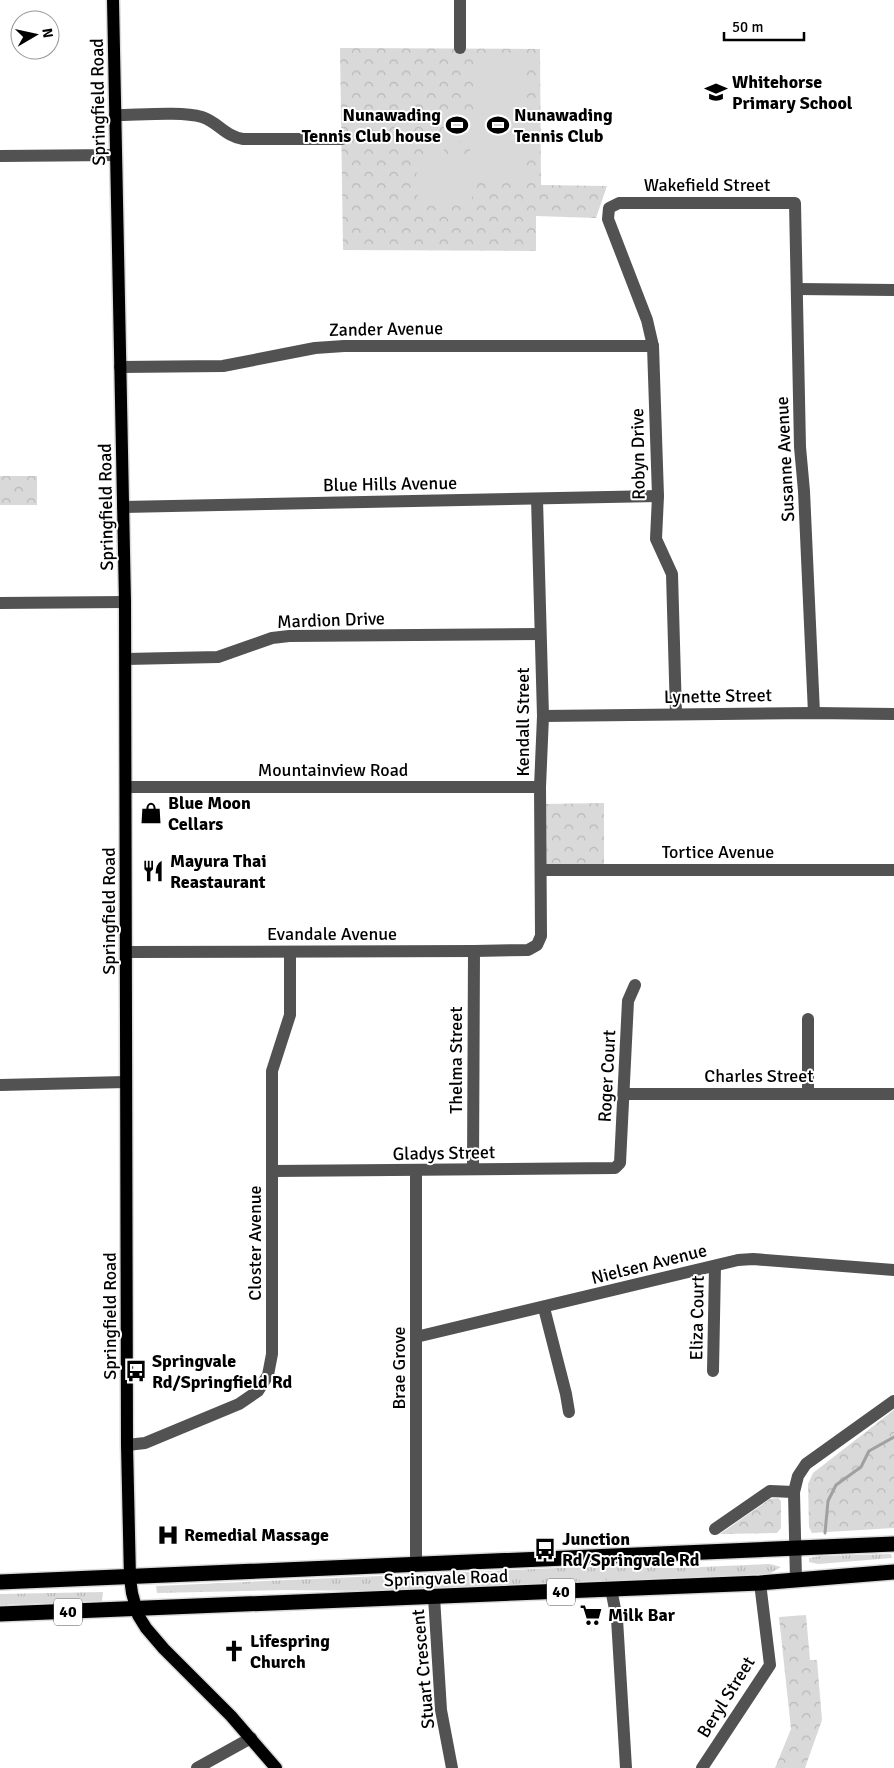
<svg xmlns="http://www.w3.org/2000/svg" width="894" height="1768" viewBox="0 0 894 1768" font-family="Signika,sans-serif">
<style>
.grass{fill:url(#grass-tufts)}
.park{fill:url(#park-crowns)}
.pitch{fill:#d9d9d9;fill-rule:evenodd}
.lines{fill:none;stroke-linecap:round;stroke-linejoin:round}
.stream{stroke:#a0a0a0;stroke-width:3}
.major-casing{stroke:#dbdbdb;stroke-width:15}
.highway-casing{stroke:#dbdbdb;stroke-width:18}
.minor{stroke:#525252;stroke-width:12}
.major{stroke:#000;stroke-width:12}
.highway{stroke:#000;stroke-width:15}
.labels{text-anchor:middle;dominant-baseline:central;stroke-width:4;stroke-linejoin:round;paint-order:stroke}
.shield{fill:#fff;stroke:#4c4c4c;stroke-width:1}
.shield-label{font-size:16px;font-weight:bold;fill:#000}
.poi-label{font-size:18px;font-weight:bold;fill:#000;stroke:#fff;text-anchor:start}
.street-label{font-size:18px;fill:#000;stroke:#fff}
</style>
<defs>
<pattern id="grass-tufts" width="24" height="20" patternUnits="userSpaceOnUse" patternTransform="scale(1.25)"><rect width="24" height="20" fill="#d9d9d9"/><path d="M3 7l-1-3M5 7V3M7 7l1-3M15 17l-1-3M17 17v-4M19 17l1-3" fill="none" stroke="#b8b8b8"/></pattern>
<pattern id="park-crowns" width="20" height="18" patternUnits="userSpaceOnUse" patternTransform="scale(1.25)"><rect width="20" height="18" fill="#d9d9d9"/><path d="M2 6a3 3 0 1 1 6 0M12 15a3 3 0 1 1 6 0" fill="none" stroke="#b8b8b8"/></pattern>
</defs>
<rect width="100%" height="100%" fill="#fff"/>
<!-- grass -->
<g class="grass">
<polygon points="891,1554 892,1558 818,1564 809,1562 809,1558 820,1556"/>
<polygon points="770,1564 781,1567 769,1574 367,1591 285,1590 157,1593 156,1586 602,1566 676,1568"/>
<polygon points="103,1592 102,1601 0,1605 0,1594"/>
</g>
<!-- park -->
<g class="park">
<polygon points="340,48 540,49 541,185 607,186 596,218 536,216 536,251 343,250"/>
<rect x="0" y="476" width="37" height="29"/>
<polygon points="604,803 604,870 542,870 540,804"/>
<polygon points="894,1410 894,1528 812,1533 809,1527 808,1484 813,1473"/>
<polygon points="778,1498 781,1501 781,1528 777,1533 720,1534 770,1499"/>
<polygon points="806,1615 810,1660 817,1660 822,1720 805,1768 775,1768 791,1729 779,1617"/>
</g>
<!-- pitch -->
<path class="pitch" d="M525 55 526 180H472V205L418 206 416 156H425L426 145 444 144V112L474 113 473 56ZM460 138H470V155H444V145H460Z"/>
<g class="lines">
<!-- stream -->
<polyline class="stream" points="825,1533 828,1501 836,1485 861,1467 869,1451 894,1437"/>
<!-- major casing -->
<g class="major-casing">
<polyline id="major" points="113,0 125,602 127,1445 130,1578 132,1593 138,1615 146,1628 164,1649 231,1716 276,1768"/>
</g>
<!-- highway casing -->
<g class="highway-casing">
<g id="highway">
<polyline points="0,1582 894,1544"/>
<polyline points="0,1614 760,1583 894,1572"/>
</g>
</g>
<!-- minor -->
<g class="minor">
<polyline points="460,0 460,48"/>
<path d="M115 115C139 115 181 111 202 117 218 122 226 137 243 139H342"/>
<polyline points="0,156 116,155"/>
<polyline points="797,289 894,290"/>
<polyline points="120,367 223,366 315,348 344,346 653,346"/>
<polyline points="123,507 658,496"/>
<polyline points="0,603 125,602"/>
<polyline points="126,659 218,657 272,638 289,636 540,634"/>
<polyline points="676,714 672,574 656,539 658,496 653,346 647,320 608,219 609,208 619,203 795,203 800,447 804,491 814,713"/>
<polyline points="543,716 814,713 894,714"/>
<polyline points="126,787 540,787"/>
<polyline points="542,870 894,870"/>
<polyline points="127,952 474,951 528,950 537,945 541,936 540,787 543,716 537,499"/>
<polyline points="0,1085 126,1082"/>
<polyline points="808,1093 808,1019"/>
<polyline points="624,1094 894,1094"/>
<polyline points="473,1169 474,951"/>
<polyline points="273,1171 615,1168 620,1163 628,1001 635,985"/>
<polyline points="416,1171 416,1565"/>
<polyline points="544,1308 566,1394 569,1412"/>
<polyline points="416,1337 738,1260 753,1259 894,1270"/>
<polyline points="713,1371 715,1266"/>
<polyline points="127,1445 145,1443 239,1404 258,1391 268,1375 272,1354 272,1071 290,1015 290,952"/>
<polyline points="715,1529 770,1491 794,1492"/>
<polyline points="796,1580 794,1492 798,1476 806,1464 894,1401"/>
<polyline points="611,1589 617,1619 626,1768"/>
<polyline points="434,1597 441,1710 452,1768"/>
<polyline points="197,1768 251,1738"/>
<polyline points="702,1768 770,1665 760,1583"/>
</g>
<!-- major -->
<use href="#major" class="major"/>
<!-- highway -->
<use href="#highway" class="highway"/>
</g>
<!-- icons -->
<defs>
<g id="school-bare" transform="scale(1.725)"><path d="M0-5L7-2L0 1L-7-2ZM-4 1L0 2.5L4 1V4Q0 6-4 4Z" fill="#000" stroke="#fff" stroke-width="2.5" paint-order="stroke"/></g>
<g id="stadium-bare" transform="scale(1.725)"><path d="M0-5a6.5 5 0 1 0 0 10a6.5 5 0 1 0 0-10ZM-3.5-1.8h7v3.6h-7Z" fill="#000" stroke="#fff" stroke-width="2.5" paint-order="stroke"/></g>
<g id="shop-bare" transform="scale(1.725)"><path d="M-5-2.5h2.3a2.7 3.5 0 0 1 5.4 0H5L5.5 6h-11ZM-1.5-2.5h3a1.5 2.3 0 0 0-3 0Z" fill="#000" stroke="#fff" stroke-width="2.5" paint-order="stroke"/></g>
<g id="restaurant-bare" transform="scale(1.725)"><path d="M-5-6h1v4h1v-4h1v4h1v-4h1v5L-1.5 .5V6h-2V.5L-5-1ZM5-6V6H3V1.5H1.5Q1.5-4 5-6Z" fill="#000" stroke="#fff" stroke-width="2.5" paint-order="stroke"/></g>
<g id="bus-bare" transform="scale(1.725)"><path d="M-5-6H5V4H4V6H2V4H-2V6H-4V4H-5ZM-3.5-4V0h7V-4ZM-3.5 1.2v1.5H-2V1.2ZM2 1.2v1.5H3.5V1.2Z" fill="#000" stroke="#fff" stroke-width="2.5" paint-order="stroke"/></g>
<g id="hospital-bare" transform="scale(1.725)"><path d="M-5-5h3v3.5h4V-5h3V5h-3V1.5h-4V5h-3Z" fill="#000" stroke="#fff" stroke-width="2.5" paint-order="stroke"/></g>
<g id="supermarket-bare" transform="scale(1.725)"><path d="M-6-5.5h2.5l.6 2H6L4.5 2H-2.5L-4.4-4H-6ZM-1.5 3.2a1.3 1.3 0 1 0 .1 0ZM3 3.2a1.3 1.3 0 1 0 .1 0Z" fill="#000" stroke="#fff" stroke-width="2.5" paint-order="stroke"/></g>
<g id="church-bare" transform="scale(1.725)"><path d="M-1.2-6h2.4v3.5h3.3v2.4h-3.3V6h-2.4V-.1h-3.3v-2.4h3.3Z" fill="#000" stroke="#fff" stroke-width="2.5" paint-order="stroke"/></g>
</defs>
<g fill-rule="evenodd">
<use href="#school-bare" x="716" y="92"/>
<use href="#stadium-bare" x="457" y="125"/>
<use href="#stadium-bare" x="498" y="125"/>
<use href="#shop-bare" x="151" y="813"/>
<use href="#restaurant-bare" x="153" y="871"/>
<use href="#bus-bare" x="136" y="1371"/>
<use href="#hospital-bare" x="168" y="1535"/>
<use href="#bus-bare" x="545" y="1549"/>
<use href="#supermarket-bare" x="591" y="1615"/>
<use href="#church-bare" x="234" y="1651"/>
</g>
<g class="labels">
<!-- shield labels -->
<g class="shield">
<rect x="547" y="1578.5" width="28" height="27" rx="4"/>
<rect x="54" y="1598.5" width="28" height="27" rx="4"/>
</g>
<g class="shield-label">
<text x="561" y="1592">40</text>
<text x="68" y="1612">40</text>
</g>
<!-- poi labels -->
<g class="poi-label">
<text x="732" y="82">Whitehorse<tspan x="732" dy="21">Primary School</tspan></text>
<text x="441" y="115" text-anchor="end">Nunawading<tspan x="441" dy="21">Tennis Club house</tspan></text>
<text x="514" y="115">Nunawading<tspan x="514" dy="21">Tennis Club</tspan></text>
<text x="168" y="803">Blue Moon<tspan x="168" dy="21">Cellars</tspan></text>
<text x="170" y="861">Mayura Thai<tspan x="170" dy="21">Reastaurant</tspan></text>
<text x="152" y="1361">Springvale<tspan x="152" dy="21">Rd/Springfield Rd</tspan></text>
<text x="184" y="1535">Remedial Massage</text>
<text x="562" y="1539">Junction<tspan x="562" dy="21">Rd/Springvale Rd</tspan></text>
<text x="608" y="1615">Milk Bar</text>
<text x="250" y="1641">Lifespring<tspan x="250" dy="21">Church</tspan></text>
</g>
<!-- street labels -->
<g class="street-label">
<text transform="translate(98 102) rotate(-91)">Springfield Road</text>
<text x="707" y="185">Wakefield Street</text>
<text transform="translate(386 329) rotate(-1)">Zander Avenue</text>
<text transform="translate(638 454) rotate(-91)">Robyn Drive</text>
<text transform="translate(785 459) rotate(-93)">Susanne Avenue</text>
<text transform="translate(390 484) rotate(-1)">Blue Hills Avenue</text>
<text transform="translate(106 507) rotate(-91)">Springfield Road</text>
<text transform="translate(331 620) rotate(-2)">Mardion Drive</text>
<text transform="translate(718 696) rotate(-1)">Lynette Street</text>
<text transform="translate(523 722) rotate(-90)">Kendall Street</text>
<text x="333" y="770">Mountainview Road</text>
<text x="718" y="852">Tortice Avenue</text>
<text transform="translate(109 911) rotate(-90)">Springfield Road</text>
<text x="332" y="934">Evandale Avenue</text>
<text transform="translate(456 1060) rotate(-90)">Thelma Street</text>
<text transform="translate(607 1076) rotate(-87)">Roger Court</text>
<text x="759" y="1076">Charles Street</text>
<text transform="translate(444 1153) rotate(-1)">Gladys Street</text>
<text transform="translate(255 1243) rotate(-90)">Closter Avenue</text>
<text transform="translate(649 1264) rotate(-14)">Nielsen Avenue</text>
<text transform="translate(110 1316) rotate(-90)">Springfield Road</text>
<text transform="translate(697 1318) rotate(-89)">Eliza Court</text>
<text transform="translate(399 1368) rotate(-90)">Brae Grove</text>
<text transform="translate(446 1578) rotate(-2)">Springvale Road</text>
<text transform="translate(423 1669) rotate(-95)">Stuart Crescent</text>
<text transform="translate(726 1697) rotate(-58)">Beryl Street</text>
</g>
</g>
<!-- north arrow -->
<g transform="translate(35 35) rotate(81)"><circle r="24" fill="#ffffff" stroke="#999999"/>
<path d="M0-4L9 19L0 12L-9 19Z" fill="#000000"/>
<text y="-8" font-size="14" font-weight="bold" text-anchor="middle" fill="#000000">N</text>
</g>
<!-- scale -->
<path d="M724 32v8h80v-8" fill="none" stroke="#000000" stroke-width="2.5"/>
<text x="732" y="32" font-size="15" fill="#000000" stroke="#ffffff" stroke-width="4" paint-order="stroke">50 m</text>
</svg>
